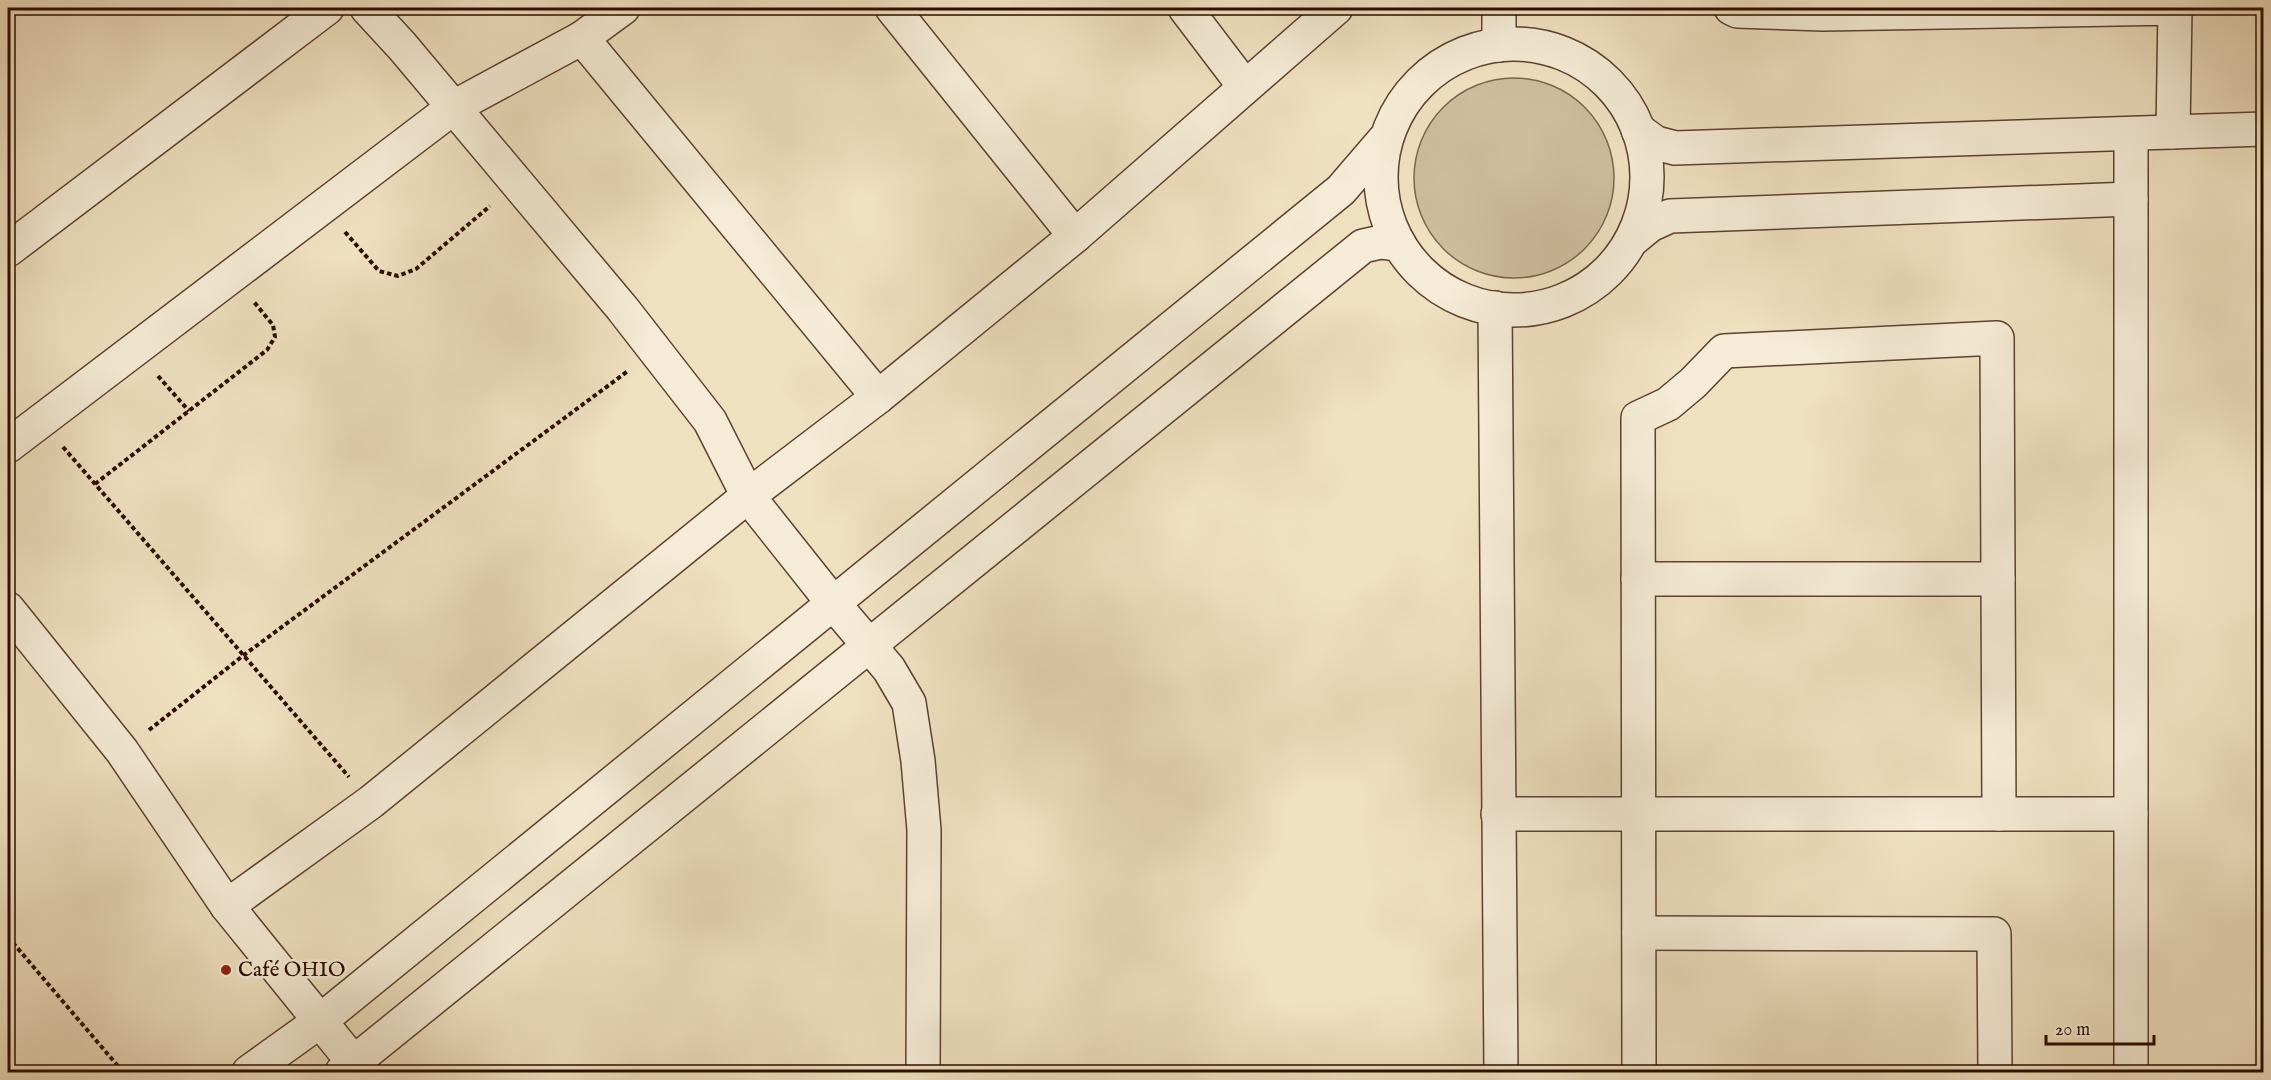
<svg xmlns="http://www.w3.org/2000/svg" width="2271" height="1080" viewBox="0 0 2271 1080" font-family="'IM FELL English',serif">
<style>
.green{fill:#cebc9f;stroke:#7c6450;stroke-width:1.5}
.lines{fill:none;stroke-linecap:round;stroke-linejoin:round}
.street-casing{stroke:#5c4130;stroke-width:36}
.path{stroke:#2b0c00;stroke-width:4;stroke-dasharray:4.5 3;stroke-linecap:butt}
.street{stroke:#f5ebd6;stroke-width:33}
.poi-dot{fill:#8f2418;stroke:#f5ebd6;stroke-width:2}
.labels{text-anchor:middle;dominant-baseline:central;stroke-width:5;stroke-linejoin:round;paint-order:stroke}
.poi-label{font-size:21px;fill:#2b0c00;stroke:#f5ebd6;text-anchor:start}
</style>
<rect width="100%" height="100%" fill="#efe0c0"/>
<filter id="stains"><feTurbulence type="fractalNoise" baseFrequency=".00333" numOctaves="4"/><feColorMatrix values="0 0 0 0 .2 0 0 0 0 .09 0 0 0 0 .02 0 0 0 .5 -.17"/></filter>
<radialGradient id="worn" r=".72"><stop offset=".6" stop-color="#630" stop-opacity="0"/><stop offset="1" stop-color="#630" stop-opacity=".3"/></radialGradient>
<!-- green -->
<circle class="green" cx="1514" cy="178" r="100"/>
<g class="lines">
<!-- street casing -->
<g class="street-casing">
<g id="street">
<polyline points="367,8 402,46 622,308 710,421 748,496 833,603 889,669 909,703 918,761 924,830 923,1072"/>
<polyline points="892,8 1075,236"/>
<polyline points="1185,8 1245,87"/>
<polyline points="1731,8 1737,11 1823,14 2175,8 2173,132"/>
<polyline points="582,38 878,397"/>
<circle cx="1514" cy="177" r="133"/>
<polyline points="1499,45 1499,8"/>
<polyline points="1638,130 1656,143 1675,148 2264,129"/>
<polyline points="1633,239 1650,225 1670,216 2131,199"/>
<polyline points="8,250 327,8"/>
<polyline points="1495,308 1501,1072"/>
<polyline points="8,446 454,107 582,38 623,8"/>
<polyline points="1638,579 1998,579"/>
<polyline points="8,609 122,751 227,906 354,1063"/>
<polyline points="1498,814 2131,814"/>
<polyline points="227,906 371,802 748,496 878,397 1075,236 1336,8"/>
<polyline points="1639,933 1994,934 1995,1072"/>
<polyline points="249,1072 320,1021 1341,190 1384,140"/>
<polyline points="342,1072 1363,246 1381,242 1399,244"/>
<polyline points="1639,1072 1638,418 1668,404 1693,383 1724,351 1997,338 1999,814"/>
<polyline points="2131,1072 2131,134"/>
</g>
</g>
<!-- path -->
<g class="path">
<polyline points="345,232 379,271 398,276 416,269 490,206"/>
<polyline points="158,376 189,411"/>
<polyline points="63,447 349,777"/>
<polyline points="95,484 267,350 275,337 273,325 254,302"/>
<polyline points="149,730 244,655 628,371"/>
<polyline points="8,937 123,1072"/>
</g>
<!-- street -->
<use href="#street" class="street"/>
</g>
<!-- markers -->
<circle class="poi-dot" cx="226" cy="970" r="6"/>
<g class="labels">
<!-- poi labels -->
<g class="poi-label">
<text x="238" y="970">Café OHIO</text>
</g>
</g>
<!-- margin -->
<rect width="2271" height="1080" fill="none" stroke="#efe0c0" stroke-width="30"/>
<rect x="9" y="9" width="2253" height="1062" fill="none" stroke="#2b0c00" stroke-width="3"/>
<rect x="15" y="15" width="2241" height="1050" fill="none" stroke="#2b0c00" stroke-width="1.5"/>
<!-- scale -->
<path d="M2046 1035v9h108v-9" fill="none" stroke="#2b0c00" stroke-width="3"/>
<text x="2055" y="1035" font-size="18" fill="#2b0c00" stroke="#f5ebd6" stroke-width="4.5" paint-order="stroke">20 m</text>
<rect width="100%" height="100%" filter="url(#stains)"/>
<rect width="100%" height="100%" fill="url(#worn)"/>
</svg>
